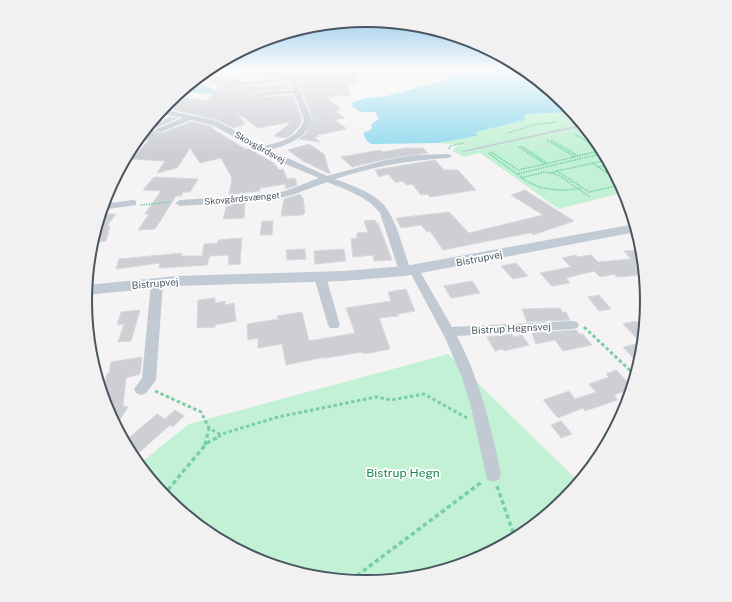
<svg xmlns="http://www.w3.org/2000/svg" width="732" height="602" viewBox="0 0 732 602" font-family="'Public Sans',sans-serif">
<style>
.green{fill:#c3f1d5}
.water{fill:#90daee}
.building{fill:#cdcfd5;stroke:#d7d9de}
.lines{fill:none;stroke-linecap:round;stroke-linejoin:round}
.path-far2{stroke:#7ad0a6;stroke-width:1.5;stroke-dasharray:1.5 1;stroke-linecap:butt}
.path-far1{stroke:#7ad0a6;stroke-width:3;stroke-dasharray:3.5 2.5;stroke-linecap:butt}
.path{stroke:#7ad0a6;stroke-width:3.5;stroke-dasharray:4.5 3;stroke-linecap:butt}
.lane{fill:#c1cad2;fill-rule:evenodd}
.street{fill:#c1cad2;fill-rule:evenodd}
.secondary{fill:#c1cbd6;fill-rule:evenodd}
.labels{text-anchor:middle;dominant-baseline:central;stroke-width:3.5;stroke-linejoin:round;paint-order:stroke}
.far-street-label{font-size:9px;fill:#4a5661;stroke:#fff}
.street-label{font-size:10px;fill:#4a5661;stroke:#fff}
.near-park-label{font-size:12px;fill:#17864f;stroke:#fff}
.rim{fill:none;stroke:#4a5661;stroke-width:2}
</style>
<rect width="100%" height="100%" fill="#f5f3f3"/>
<!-- green -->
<g class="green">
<polygon points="573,112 600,145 625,192 559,209 480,153 464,157 452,151 457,146 466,145 438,143 477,136 475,132 525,120 524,116 529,114"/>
<path d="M448 354 579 482C495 584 348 602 233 547 226 543 217 539 209 534 181 515 160 490 138 465L189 424Z"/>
</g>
<!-- water -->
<g class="water">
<polygon points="482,69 524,69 565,102 573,112 529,114 524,116 525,120 476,132 477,136 438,143 371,144 366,140 363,133 372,129 371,124 379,119 375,112 361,112 352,106 353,102 366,98 387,96 438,82 462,72"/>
<polygon points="192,82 209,87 216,92 209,94 180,92"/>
</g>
<!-- building -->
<g class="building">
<polygon points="274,69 284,69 286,77 264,79 266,78 262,70"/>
<polygon points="293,69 351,69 357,74 357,82 346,85 351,95 326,97 341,109 335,111 345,118 335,120 347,129 317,135 318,137 314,137 320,142 299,139 306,133 313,119"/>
<polygon points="217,73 231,81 229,74 233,76 234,84 238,87 289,83 291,89 256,92 252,95 256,98 293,95 302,120 300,125 292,134 286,138 274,136 291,122 258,128 236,112 245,124 234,128 217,120 163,107 183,97 205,101 211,97 218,85 201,77"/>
<polygon points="170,117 178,118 153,129 153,131 162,133 191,122 211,126 213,127 210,127 245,149 249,149 274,163 279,170 283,169 287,179 295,178 297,185 285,189 286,184 260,188 260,191 229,195 232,178 221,158 200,163 190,148 177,168 157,173 165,161 132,159 149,140 141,140 153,126"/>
<polygon points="309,144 324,154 330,174 303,161 288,150"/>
<polygon points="406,148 423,148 428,153 386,159 352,167 341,157 380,150 382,152"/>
<polygon points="435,160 444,170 458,170 476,190 430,197 427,194 421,195 412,184 407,185 402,181 396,183 388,174 379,177 375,170"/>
<polygon points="154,177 198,179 190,192 183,192 181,196 176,196 155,229 138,230 149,214 145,214 161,191 143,190"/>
<polygon points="525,190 574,221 533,235 532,233 524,234 443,250 430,231 427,232 421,225 401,228 396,218 449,212 469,233 543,215 511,195"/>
<polygon points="300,194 303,198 305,212 303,215 281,216 284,199"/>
<polygon points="245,203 244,218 223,219 227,204"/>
<polygon points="100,214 116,214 107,226 110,226 106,241 94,243 91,246"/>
<polygon points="375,220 376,223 378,223 392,260 374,261 373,255 353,257 351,239 357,238 357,233 368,232 364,221"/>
<polygon points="262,221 273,221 272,235 260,235"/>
<polygon points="242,238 240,264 228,265 229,255 210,256 207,265 159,268 160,263 116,269 119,259 182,253 181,256 202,256 204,244 218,243 218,240"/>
<polygon points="305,249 306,259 287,260 286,250"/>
<polygon points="344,249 346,261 315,264 314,251"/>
<polygon points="642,250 644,275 616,277 615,274 600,277 594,271 566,278 570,283 552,286 540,273 571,267 562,258 576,255 578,257 591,255 598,262 631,259 624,251"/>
<polygon points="516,263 528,276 513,279 501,266"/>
<polygon points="472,281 480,293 451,298 444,286"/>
<polygon points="406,289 415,311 398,314 398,316 379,318 390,349 364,354 363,352 325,358 325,357 286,365 282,344 258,348 258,338 248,340 247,324 278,319 277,316 302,312 309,341 355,333 346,308 391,301 388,292"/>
<polygon points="599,295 611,309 599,311 588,297"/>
<polygon points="215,298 215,303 225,301 225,305 234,303 236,321 215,325 215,327 197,328 198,300"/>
<polygon points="560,308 563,313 566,312 570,320 527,322 522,309"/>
<polygon points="140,310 131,341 118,342 124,324 117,325 121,312"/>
<polygon points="636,321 644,330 642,356 641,359 635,360 623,347 641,343 623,324"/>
<polygon points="576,330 579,334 583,334 592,345 563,351 555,340 536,344 532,333"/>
<polygon points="512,334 513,337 522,335 529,345 504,351 503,349 495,351 487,337"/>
<polygon points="142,357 140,374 126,378 123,406 128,407 116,426 106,408 99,384 105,383 107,374 109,373 111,362"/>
<polygon points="616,370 632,387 631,389 614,395 618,400 585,411 583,408 558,418 543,400 569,391 575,399 596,392 589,384 609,377 606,374"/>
<polygon points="175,410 184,416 173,427 170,425 133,458 124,442 157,414 165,419"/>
<polygon points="561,421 572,434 561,438 551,425"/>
</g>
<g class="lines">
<!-- path-far2 -->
<g class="path-far2">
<polyline points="508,133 533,125 557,122"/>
<polyline points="582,133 596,140"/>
<polyline points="139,136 150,133"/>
<polyline points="547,140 575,157"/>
<polyline points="551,140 578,156"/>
<polyline points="521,146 547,163"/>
<polyline points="449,149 450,146 464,143"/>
<polyline points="491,152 518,170 545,164 519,147"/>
<polyline points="488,153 517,174 604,153"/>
<polyline points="608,160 557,171 589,192 621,185"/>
<polyline points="592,163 618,180"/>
<polyline points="545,164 602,150 574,134"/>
<polyline points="599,167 610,165"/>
<polyline points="557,171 552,173 560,176 590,197"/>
<polyline points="606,172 613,170"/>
<path d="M518 174C535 191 560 192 582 188"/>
<polyline points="521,178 544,172 552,173"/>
<polyline points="141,205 170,202"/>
</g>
<!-- path-far1 -->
<g class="path-far1">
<polyline points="584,327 636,376"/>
<polyline points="155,391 201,412 209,428 221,435"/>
<polyline points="207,437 209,428"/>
<polyline points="218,437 225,433 278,417 376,397 391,400 424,394 467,418"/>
</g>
<!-- path -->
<g class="path">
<polyline points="205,445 207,436"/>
<polyline points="497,486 515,538"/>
<polyline points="162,494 167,491 207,443 220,436"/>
<polyline points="351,580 483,481"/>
</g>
<!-- lane -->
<polygon class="lane" points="583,124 584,126 464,152 462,151"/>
<!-- street -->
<g class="street">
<path d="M285 69H291L312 120C305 139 289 144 270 150L327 176 386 160 417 155 448 154 452 156 448 158C409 160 372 167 335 179 350 185 370 191 382 203 396 217 403 249 410 268H418L452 327 573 321 577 322 579 325 577 328 573 329 457 336C480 380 491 426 501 474L499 479 493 482 487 479 470 403 461 375 445 338 410 272 405 274 399 271 380 213C367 196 346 190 327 182L292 195 271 200 180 206 175 203 180 200 271 194 285 191 319 178 283 163 212 125 191 120 161 132 154 130 183 118 159 113 162 109 217 121 264 146C281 142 298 138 304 120L294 93 256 97 253 95 256 93 293 90 290 81 238 86 235 84 233 77 238 76 240 82 288 78Z"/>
<polygon points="352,69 359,69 363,72 358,73"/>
<polygon points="133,200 136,201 136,205 101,210 103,204"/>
<polygon points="320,273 326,277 340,325 338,328 330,328 328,325 314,277"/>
<polygon points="157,279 163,283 156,380 146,393 141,395 136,393 134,389 142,378 151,283"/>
</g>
<!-- secondary -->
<polygon class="secondary" points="635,224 636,232 405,276 343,281 177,286 86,295 87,285 177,276 343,271 405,266"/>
</g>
<!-- sky -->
<linearGradient id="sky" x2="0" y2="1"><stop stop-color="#85c3ea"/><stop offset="0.45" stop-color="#fafafa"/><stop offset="1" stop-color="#fafafa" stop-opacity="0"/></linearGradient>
<rect width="732" height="154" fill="url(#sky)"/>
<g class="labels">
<!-- far-street labels -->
<g class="far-street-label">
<text transform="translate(260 147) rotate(29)">Skovgårdsvej</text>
<text transform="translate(242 198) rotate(-5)">Skovgårdsvænget</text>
</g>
<!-- street labels -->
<g class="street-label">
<text transform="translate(479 258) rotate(-11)">Bistrupvej</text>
<text transform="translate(155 283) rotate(-5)">Bistrupvej</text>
<text transform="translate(511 328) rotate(-3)">Bistrup Hegnsvej</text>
</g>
<!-- near-park labels -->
<g class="near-park-label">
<text x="403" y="473">Bistrup Hegn</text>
</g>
</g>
<!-- crop -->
<path d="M0 0H732V602H0ZM92 301a274 274 0 1 1 548 0a274 274 0 1 1-548 0Z" fill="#f1f1f2" fill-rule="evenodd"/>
<path class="rim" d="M92 301a274 274 0 1 1 548 0a274 274 0 1 1-548 0Z"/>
</svg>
